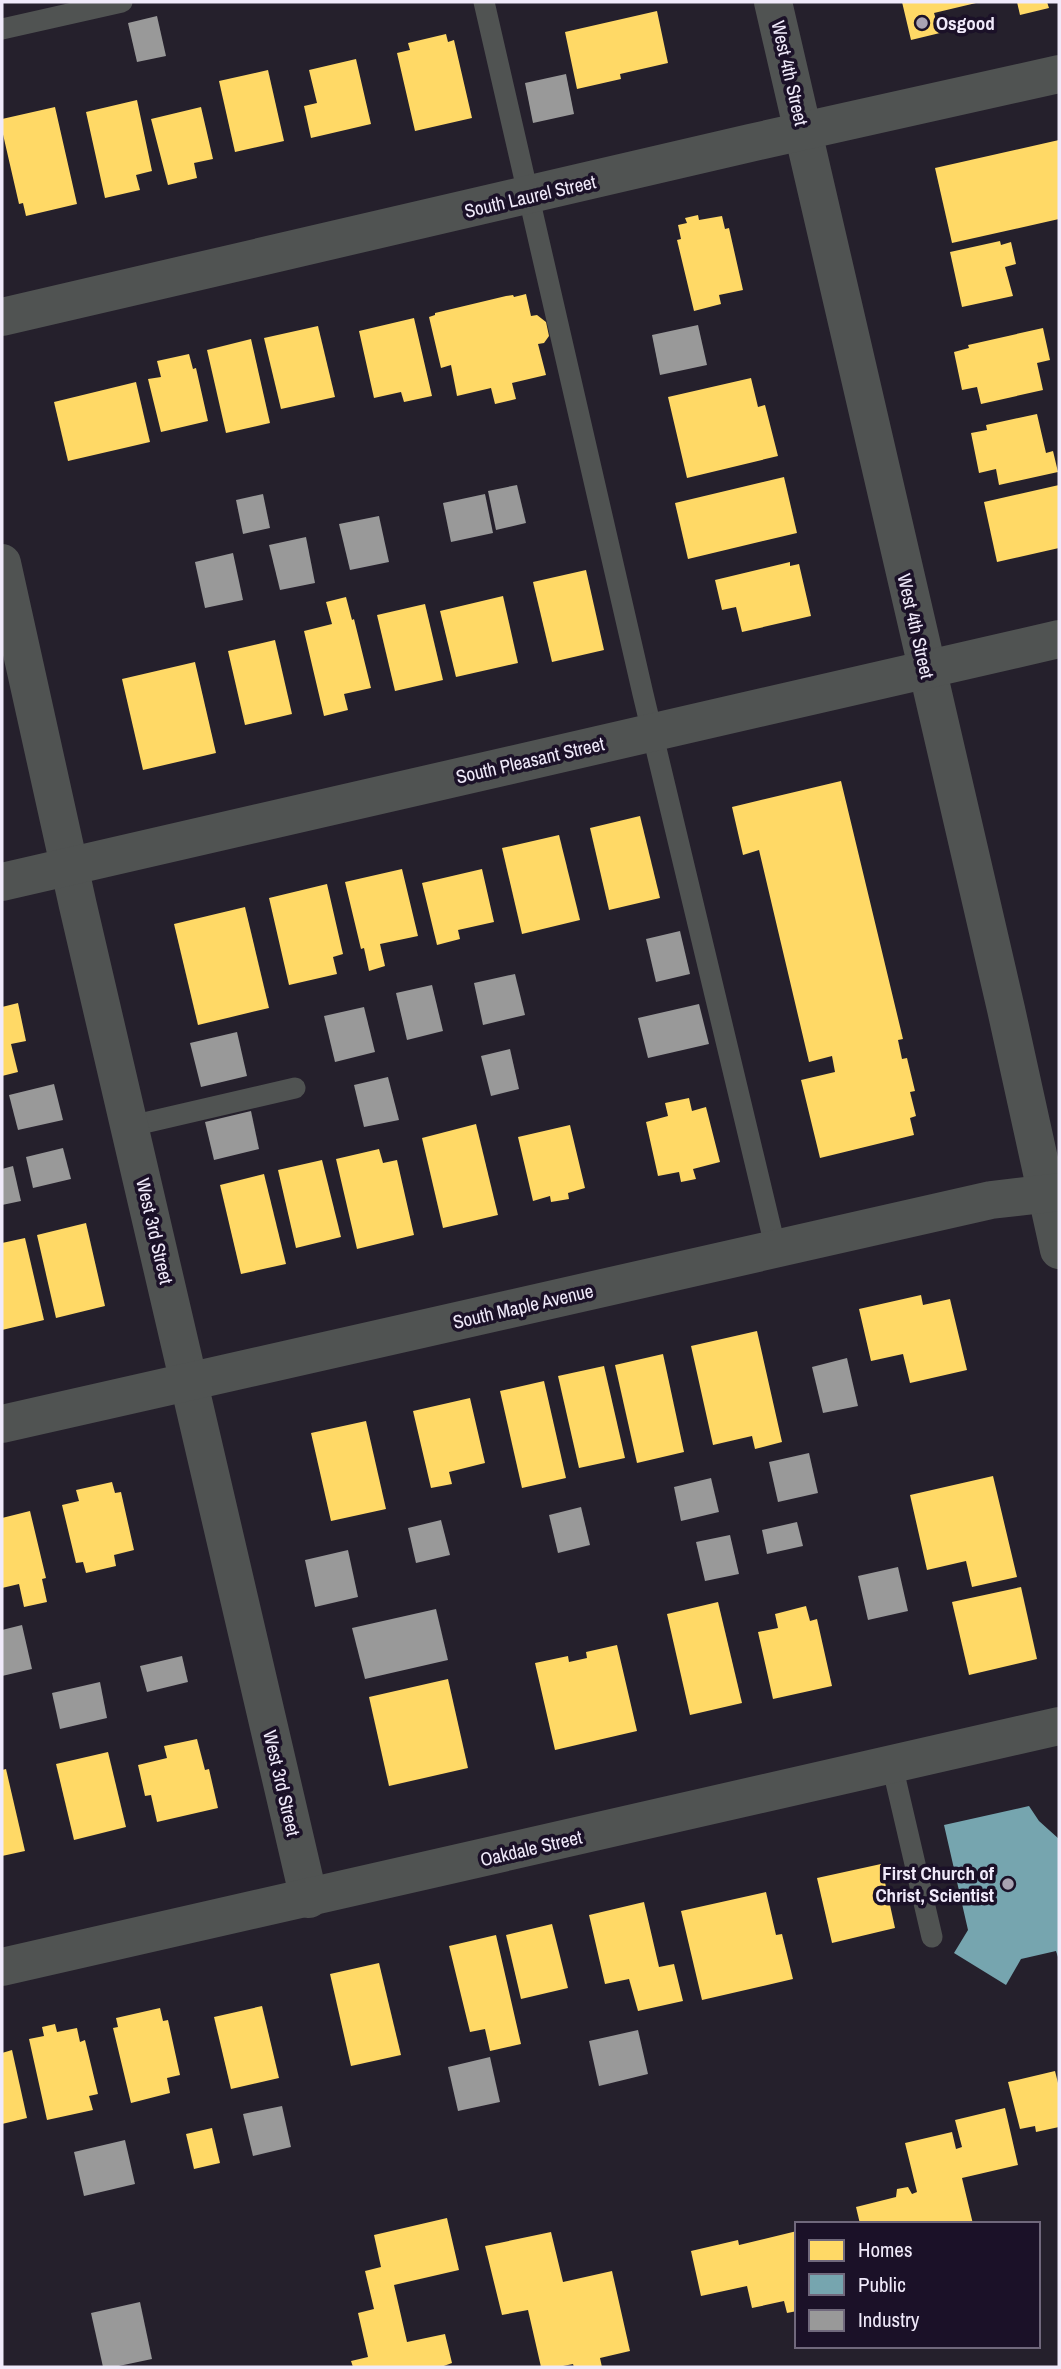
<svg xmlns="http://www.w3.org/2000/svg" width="1061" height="2369" viewBox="0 0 1061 2369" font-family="'Archivo Narrow',sans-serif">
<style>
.homes{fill:#ffd966}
.public{fill:#76a5af}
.industry{fill:#999}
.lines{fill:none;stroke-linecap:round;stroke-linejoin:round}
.service{stroke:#505352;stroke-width:21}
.minor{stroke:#505352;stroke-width:38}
.poi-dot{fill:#a9a3b2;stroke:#1b1128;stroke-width:2.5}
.labels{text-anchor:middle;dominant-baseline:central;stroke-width:7;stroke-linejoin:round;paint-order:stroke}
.poi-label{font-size:19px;font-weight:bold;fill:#f0eafa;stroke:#1b1128;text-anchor:start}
.street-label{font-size:19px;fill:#f0eafa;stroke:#1b1128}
</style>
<rect width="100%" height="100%" fill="#25202c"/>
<!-- homes -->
<g class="homes">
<polygon points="902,2 976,2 976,3 934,13 940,33 911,40"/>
<polygon points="1017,2 1047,2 1049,8 1020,15"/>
<polygon points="657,11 668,63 620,74 621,79 577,89 565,32"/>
<polygon points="446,34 448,42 454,40 472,118 415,131 397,53 410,50 408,43"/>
<polygon points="356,59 371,124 311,138 304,106 317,103 309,70"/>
<polygon points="268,70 284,141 235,152 219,81"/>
<polygon points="137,100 152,171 136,175 140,190 105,198 86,112"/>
<polygon points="55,107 77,204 26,216 23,203 19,204 2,130 2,119"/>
<polygon points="201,107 213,159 194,163 197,178 168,185 151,119"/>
<polygon points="1059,140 1059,219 952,243 935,168"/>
<polygon points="698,215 699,220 722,216 725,229 729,228 743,290 719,295 721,304 694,311 677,240 681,239 678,225 687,223 685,218"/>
<polygon points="1000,241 1001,245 1011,242 1016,264 1005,267 1013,296 962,307 950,252"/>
<polygon points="526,294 531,316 537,315 546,322 549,336 544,343 538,344 546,375 512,383 516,399 495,404 491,388 457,396 451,365 441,368 429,317 435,315 435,313 506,296 513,295 514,297"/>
<polygon points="414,318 432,396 404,402 401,392 374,398 359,331"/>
<polygon points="318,326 335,397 281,409 264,338"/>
<polygon points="1043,328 1050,360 1037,363 1043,390 981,404 977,387 962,390 954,352 969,348 968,345"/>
<polygon points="251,339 270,423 226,433 207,350"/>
<polygon points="189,354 193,369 196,368 208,421 161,432 148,379 161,377 157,361"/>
<polygon points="751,378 758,407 765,405 778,456 687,478 668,397"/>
<polygon points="136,382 150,442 68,461 54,402"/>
<polygon points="1037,414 1046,453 1053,451 1058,472 999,485 996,469 979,473 971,433 987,430 986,425"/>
<polygon points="784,477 797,533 688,559 675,503"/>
<polygon points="1059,485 1059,548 997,562 984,502"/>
<polygon points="790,562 790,566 799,564 811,616 742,632 736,607 722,610 715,580"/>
<polygon points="586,570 604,650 552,662 533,582"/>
<polygon points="503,596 518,663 456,677 440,611"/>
<polygon points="346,597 352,620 354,619 371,688 344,694 348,710 324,716 304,631 332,624 326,602"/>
<polygon points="425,604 443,680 395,691 377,615"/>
<polygon points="275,640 292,714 245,725 228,651"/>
<polygon points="195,662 216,753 143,770 122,679"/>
<polygon points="841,781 903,1039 898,1040 902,1059 907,1058 915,1091 910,1092 916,1116 910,1118 914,1135 820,1158 801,1080 835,1072 832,1056 809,1062 759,850 743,855 732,807"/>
<polygon points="640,816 660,898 609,910 590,828"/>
<polygon points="559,835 580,920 522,934 502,848"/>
<polygon points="402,869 418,936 380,944 385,966 369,971 364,948 361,949 345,882"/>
<polygon points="482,869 494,922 458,930 460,939 437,945 422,883"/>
<polygon points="327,884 343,954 333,957 337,974 289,985 269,898"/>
<polygon points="245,907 269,1008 198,1025 174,924"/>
<polygon points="18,1003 26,1041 11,1044 18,1072 2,1076 2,1007"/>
<polygon points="689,1098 692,1111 706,1107 720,1162 693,1169 696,1179 681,1182 679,1172 658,1176 646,1122 668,1116 665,1103"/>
<polygon points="476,1124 498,1215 443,1228 422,1138"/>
<polygon points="570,1125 585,1188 568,1193 569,1199 551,1202 550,1196 533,1201 518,1137"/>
<polygon points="379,1149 383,1163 397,1160 414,1235 357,1249 336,1159"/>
<polygon points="322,1160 341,1237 296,1248 278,1170"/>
<polygon points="264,1174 286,1264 241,1274 220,1185"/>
<polygon points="86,1223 105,1306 56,1318 37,1235"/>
<polygon points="25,1238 44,1320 2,1330 2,1243"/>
<polygon points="921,1295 923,1305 950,1299 967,1370 910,1383 903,1354 871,1361 859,1309"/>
<polygon points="757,1331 782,1442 755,1449 752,1436 713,1445 691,1346"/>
<polygon points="663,1354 684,1452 637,1463 615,1365"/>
<polygon points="604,1366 625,1458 579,1468 558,1376"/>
<polygon points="544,1381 566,1478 522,1488 500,1391"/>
<polygon points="470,1398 485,1463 449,1472 452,1484 431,1488 413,1411"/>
<polygon points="366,1421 386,1509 331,1521 311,1433"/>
<polygon points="993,1476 1017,1577 972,1587 966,1561 927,1570 910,1495"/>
<polygon points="112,1482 115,1493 121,1492 134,1550 114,1555 116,1566 86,1573 83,1562 76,1563 62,1505 79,1501 76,1490"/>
<polygon points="30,1511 46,1578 42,1579 47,1602 24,1607 19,1584 2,1588 2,1518"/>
<polygon points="1021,1587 1037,1659 969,1675 952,1602"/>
<polygon points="718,1602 742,1703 690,1715 667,1614"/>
<polygon points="806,1606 810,1621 817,1619 832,1686 773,1699 758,1632 778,1628 775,1614"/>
<polygon points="617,1645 637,1731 555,1750 535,1663 568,1656 569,1662 587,1658 586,1652"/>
<polygon points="448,1679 468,1768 389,1786 369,1697"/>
<polygon points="197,1739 205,1770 209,1769 218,1808 157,1822 151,1795 145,1796 138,1765 167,1758 164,1746"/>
<polygon points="108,1752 126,1827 74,1840 56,1764"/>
<polygon points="6,1769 25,1851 2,1856 2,1770"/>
<polygon points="881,1864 895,1928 832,1943 817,1878"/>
<polygon points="766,1892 776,1935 782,1934 793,1979 702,2000 681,1911"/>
<polygon points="644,1902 659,1967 674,1964 683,2001 638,2011 629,1979 605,1984 589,1915"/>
<polygon points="552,1924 568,1988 521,1999 506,1935"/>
<polygon points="496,1935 521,2044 490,2051 485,2029 470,2032 449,1946"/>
<polygon points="379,1963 401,2055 351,2066 330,1974"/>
<polygon points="262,2006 279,2078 231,2089 214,2017"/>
<polygon points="160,2008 163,2021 168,2020 180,2075 167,2078 170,2093 131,2103 113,2028 118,2027 116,2018"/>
<polygon points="55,2024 57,2032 77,2028 80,2042 85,2040 98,2094 89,2096 93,2110 47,2120 29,2039 44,2036 42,2027"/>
<polygon points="12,2050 27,2118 2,2124 2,2053"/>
<polygon points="1055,2071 1059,2087 1059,2127 1036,2132 1035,2126 1020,2129 1008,2082"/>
<polygon points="1005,2108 1018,2165 962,2178 973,2224 860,2224 856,2207 896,2197 897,2189 908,2187 912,2194 917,2192 905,2143 952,2132 956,2149 962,2147 955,2120"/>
<polygon points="212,2128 220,2163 194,2169 186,2134"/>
<polygon points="447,2218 459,2270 394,2285 407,2342 445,2334 452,2363 441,2367 353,2367 351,2361 368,2357 358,2313 374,2309 365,2271 381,2267 374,2235"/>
<polygon points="797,2231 797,2311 787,2313 784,2301 752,2308 747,2286 701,2296 691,2251 738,2240 739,2245"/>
<polygon points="551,2232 563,2282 612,2271 630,2351 600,2358 602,2367 574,2367 573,2364 558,2367 541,2367 528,2310 502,2315 485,2246"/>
</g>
<!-- public -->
<polygon class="public" points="1029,1806 1039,1821 1059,1839 1059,1960 1056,1951 1021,1959 1006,1985 954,1953 968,1930 944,1825"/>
<!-- industry -->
<g class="industry">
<polygon points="157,16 166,56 137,62 128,23"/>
<polygon points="566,74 574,114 533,123 525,83"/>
<polygon points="698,325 707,365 660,375 652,335"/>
<polygon points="517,485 526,523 496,530 488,491"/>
<polygon points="263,494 270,528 243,534 236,500"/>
<polygon points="485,494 493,533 451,542 443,503"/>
<polygon points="379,516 389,562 350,570 339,524"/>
<polygon points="306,537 315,583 280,590 269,545"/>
<polygon points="233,553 243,600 205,608 195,562"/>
<polygon points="680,931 690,974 656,982 646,939"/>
<polygon points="515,974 525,1015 483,1025 474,983"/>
<polygon points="432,985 443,1031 407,1040 396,993"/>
<polygon points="699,1004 709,1044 648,1058 638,1018"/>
<polygon points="364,1007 375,1052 335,1062 324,1016"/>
<polygon points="237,1032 247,1076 201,1087 190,1043"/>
<polygon points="510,1049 519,1089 491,1096 481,1056"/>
<polygon points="388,1077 399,1120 364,1127 354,1085"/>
<polygon points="54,1084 63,1120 18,1130 9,1095"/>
<polygon points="251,1111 259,1149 214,1160 205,1122"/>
<polygon points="63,1148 71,1179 33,1188 26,1157"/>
<polygon points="13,1166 21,1201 2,1205 2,1169"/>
<polygon points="847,1358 858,1406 823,1413 812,1367"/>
<polygon points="809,1453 818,1493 778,1502 769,1462"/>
<polygon points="711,1478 719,1512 681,1521 674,1487"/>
<polygon points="581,1507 590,1545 558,1553 549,1515"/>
<polygon points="441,1520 450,1555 416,1563 408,1528"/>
<polygon points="797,1522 803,1546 767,1554 762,1530"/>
<polygon points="730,1535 739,1574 705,1581 696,1542"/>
<polygon points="348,1550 358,1597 315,1607 305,1560"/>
<polygon points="898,1567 908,1611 868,1620 858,1576"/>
<polygon points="436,1609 448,1660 365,1679 352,1628"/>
<polygon points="22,1625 32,1669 2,1676 2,1630"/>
<polygon points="182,1656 188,1682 147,1692 140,1666"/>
<polygon points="100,1682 107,1718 60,1729 52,1693"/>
<polygon points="638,2030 648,2074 599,2086 589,2041"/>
<polygon points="490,2057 500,2102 458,2111 448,2067"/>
<polygon points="282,2106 291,2147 253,2156 243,2114"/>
<polygon points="125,2140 135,2184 84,2196 74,2152"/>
<polygon points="140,2302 152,2359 114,2367 103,2367 91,2313"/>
</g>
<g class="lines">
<!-- service -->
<g class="service">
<polyline points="484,2 643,694 776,1250"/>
<polyline points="2,29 122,2"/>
<polyline points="131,1126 295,1088"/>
<polyline points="892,1765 932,1937"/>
</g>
<!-- minor -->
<g class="minor">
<polyline points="773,2 1006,1009 1059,1250"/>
<polyline points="2,317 750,143 1059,74"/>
<polyline points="2,563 78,906 309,1899"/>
<polyline points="2,882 1059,639"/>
<polyline points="2,1424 991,1200 1059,1192"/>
<polyline points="2,1967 1059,1726"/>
</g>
</g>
<!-- markers -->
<g class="poi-dot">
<circle cx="922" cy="23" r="7"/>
<circle cx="1008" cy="1884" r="7"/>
</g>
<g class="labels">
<!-- poi labels -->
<g class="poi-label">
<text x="936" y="23">Osgood</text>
<text x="994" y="1873" text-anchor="end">First Church of<tspan x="994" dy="22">Christ, Scientist</tspan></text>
</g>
<!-- street labels -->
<g class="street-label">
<text transform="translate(790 73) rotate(77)">West 4th Street</text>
<text transform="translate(530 196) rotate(-13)">South Laurel Street</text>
<text transform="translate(916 626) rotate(77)">West 4th Street</text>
<text transform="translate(530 760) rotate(-13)">South Pleasant Street</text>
<text transform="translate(155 1231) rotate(77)">West 3rd Street</text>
<text transform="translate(523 1306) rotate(-13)">South Maple Avenue</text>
<text transform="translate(282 1783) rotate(77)">West 3rd Street</text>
<text transform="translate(531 1848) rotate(-13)">Oakdale Street</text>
</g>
</g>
<!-- border -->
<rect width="1061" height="2369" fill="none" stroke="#f0eafa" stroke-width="7"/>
<!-- legend -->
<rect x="795" y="2222" width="245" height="126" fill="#1b1128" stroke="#70687c" stroke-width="2"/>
<rect x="809" y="2240" width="35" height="21" fill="#ffd966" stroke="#70687c" stroke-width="2"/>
<text x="858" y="2257" font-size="21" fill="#f0eafa">Homes</text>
<rect x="809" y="2274" width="35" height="21" fill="#76a5af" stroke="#70687c" stroke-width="2"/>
<text x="858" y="2292" font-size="21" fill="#f0eafa">Public</text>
<rect x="809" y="2310" width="35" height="21" fill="#999999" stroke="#70687c" stroke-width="2"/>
<text x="858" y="2327" font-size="21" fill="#f0eafa">Industry</text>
</svg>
